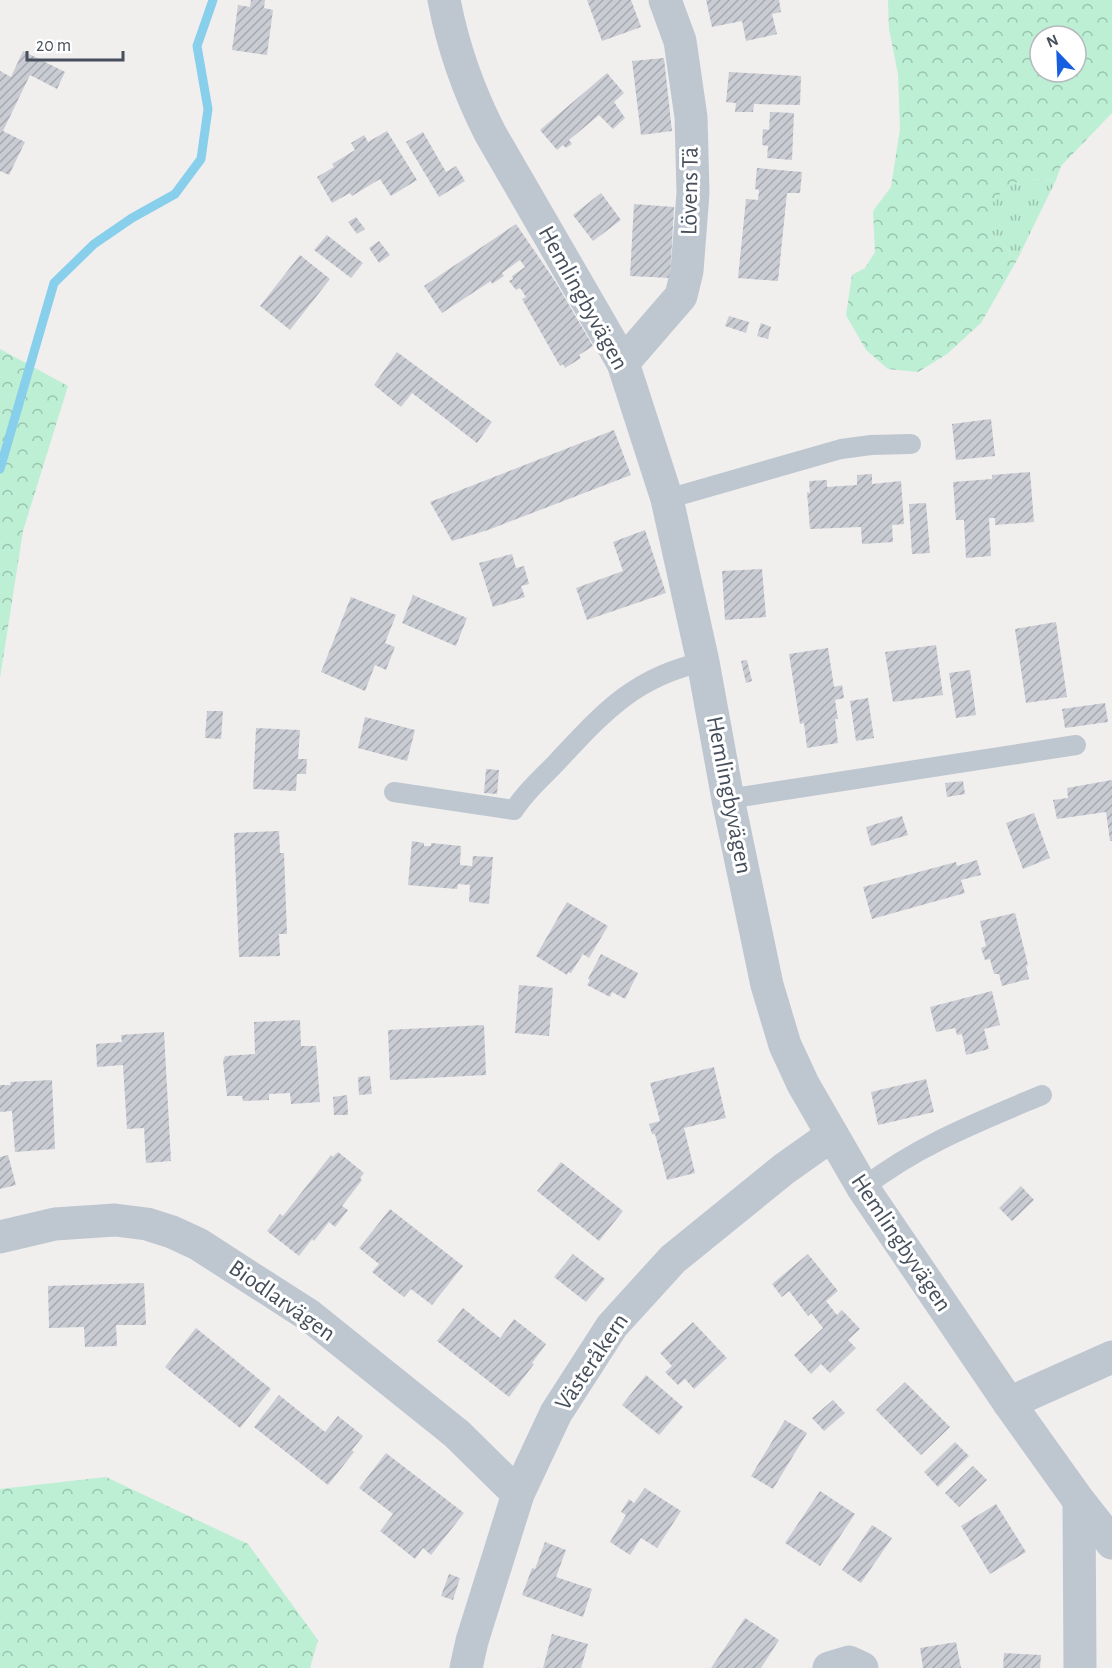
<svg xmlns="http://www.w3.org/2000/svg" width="1112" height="1668" viewBox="0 0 1112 1668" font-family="'Alegreya Sans',sans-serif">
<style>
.forest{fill:url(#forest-crowns);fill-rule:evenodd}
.park{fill:url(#park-tufts)}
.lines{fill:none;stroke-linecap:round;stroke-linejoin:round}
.stream{stroke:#88cfec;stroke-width:9}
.building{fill:url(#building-hatch)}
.service{stroke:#bec7d0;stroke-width:20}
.minor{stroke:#bec7d0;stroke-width:33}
.labels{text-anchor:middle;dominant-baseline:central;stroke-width:6;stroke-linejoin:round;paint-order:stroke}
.street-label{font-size:24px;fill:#464f5b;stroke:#fff}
</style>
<defs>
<pattern id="forest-crowns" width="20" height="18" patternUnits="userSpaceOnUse" patternTransform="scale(1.5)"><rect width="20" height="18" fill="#bcefd4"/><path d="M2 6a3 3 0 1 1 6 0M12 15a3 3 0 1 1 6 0" fill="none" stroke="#9bc4af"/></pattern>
<pattern id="park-tufts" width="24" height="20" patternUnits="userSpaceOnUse" patternTransform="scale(1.5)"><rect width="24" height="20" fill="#bcefd4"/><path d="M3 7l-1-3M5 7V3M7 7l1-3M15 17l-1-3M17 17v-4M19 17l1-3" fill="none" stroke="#9bc4af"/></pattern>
<pattern id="building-hatch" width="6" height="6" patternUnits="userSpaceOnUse" patternTransform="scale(1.5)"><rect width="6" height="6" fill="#caccd4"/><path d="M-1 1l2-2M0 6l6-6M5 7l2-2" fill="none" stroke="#a6a8af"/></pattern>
</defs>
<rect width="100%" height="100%" fill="#f1eeee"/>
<!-- forest -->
<g class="forest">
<path d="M888 0H1112V113L1061 166 1056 180 1023 179 990 231 1017 260 981 323 947 354 918 372 888 369 866 350 846 315 852 275 865 268 875 252 873 211 891 187 900 129 898 74 889 29ZM1040 36H1076V72H1040Z"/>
<polygon points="0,349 68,386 23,531 0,678"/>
<polygon points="106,1477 248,1544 318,1640 310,1668 0,1668 0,1489"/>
</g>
<!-- park -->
<polygon class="park" points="1024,179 1056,180 1017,260 990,231 989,207 1006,187"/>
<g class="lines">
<!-- stream -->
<polyline class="stream" points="0,469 54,283 94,244 132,218 175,194 201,159 208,109 197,46 213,0"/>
</g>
<!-- building -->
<g class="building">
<polygon points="251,0 265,0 264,8 273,10 267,55 232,50 238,5 250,7"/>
<polygon points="587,0 631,0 641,27 602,41"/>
<polygon points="706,0 779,0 781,12 772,14 777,34 746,41 742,21 712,27"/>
<polygon points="23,51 65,72 57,89 30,75 3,131 25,142 9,175 0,171 0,71 11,77"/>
<polygon points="664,58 672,131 641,135 632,61"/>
<polygon points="729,72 801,76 800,105 754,104 753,112 735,112 736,103 726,102"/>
<polygon points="607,73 624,93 614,102 625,118 613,129 599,115 569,140 572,144 566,148 563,145 557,150 540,130"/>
<polygon points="770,112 794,113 792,160 767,158 768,146 762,145 763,129 769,130"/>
<polygon points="387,131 417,180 391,196 380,179 352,196 350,193 332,203 317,177 334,167 332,164 355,150 351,143 364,135 368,142"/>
<polygon points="423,132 446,172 456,166 465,181 439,197 406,142"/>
<polygon points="757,168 802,172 800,193 787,193 778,281 738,278 746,199 758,200 759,190 755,189"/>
<polygon points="601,193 621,220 593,241 573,215"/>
<polygon points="634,204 674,207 670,278 630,276"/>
<polygon points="356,217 365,229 357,234 348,222"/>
<polygon points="516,224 555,281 593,346 579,355 581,358 565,368 563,364 560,366 522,299 526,297 520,288 516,290 509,281 513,279 512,276 525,267 520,260 502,273 504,276 492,284 491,281 442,313 424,286"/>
<polygon points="327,235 363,263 351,278 314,250"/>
<polygon points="379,241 390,255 379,263 369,248"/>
<polygon points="300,255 330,279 290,330 260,306"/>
<polygon points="729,316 749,322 746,333 725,326"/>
<polygon points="761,323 771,327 768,339 757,336"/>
<polygon points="397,352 492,422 477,443 412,393 401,407 374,385"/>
<polygon points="991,419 995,456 956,460 952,424"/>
<polygon points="614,430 631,475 488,530 452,541 430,502"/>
<polygon points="1030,472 1034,522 995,525 995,518 989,518 991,556 966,558 964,520 956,520 953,482 992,479 992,475"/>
<polygon points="872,474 872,484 901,481 904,524 892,525 893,542 862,544 861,527 810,529 807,492 810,493 809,481 827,480 827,487 857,485 857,475"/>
<polygon points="926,503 930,553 912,554 909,504"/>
<polygon points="645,530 666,593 587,620 576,588 623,571 613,542"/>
<polygon points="512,554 516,568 524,566 529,584 521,586 525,597 493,607 479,563"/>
<polygon points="762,569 766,617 725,620 722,571"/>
<polygon points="413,595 467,618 456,646 402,623"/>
<polygon points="351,597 396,615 385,643 395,647 386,670 375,665 365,691 321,672"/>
<polygon points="1056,622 1067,697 1026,703 1015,629"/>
<polygon points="936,645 943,695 893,702 885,652"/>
<polygon points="828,648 834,687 842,685 844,698 835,700 838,719 835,719 838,743 807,748 804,723 800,724 789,654"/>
<polygon points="747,660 752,681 746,683 741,661"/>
<polygon points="970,670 976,715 956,718 949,673"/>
<polygon points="868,698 874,738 856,741 850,701"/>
<polygon points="1105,703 1108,722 1065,728 1062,709"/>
<polygon points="207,711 223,711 221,739 205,738"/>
<polygon points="365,717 415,730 407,761 358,748"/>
<polygon points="256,728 300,730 298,759 307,759 306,774 297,774 296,791 253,789"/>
<polygon points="486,769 499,770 497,794 484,793"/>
<polygon points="1112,780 1112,841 1110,841 1106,812 1057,819 1053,800 1068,798 1067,788"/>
<polygon points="963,781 965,794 947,797 945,783"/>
<polygon points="1034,813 1050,858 1023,869 1006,823"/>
<polygon points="902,816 908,835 871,846 866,827"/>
<polygon points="279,831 280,853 284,853 287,934 279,934 280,956 239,957 234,833"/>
<polygon points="412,841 424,843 424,846 431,846 431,843 461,846 460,865 472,866 473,856 493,857 489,904 469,902 470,885 458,884 457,889 408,885"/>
<polygon points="977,860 981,875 961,880 965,893 872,919 863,887 956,862 957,866"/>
<polygon points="567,902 608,926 589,958 583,954 571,973 568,972 567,975 536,956"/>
<polygon points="1015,913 1028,965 1026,966 1029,979 1002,986 999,974 994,974 990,959 985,960 981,948 986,946 980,921"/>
<polygon points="601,954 638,973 625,999 612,992 610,997 587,985 590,980 588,979"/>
<polygon points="519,985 553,988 549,1036 515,1033"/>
<polygon points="992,991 1000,1025 984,1029 989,1049 966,1055 962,1034 957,1035 955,1028 936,1032 930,1007"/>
<polygon points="300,1020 301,1046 316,1046 320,1102 291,1104 290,1093 269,1094 269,1100 243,1101 242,1096 227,1096 223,1061 225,1056 255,1054 254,1022"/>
<polygon points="484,1025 486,1075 390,1080 388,1030"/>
<polygon points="164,1032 171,1161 146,1163 144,1128 127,1129 123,1065 97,1067 96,1044 122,1042 121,1035"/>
<polygon points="714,1067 726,1118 684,1128 695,1173 667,1180 655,1134 652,1134 649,1124 660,1121 650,1083"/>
<polygon points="370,1076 372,1094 359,1095 358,1077"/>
<polygon points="926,1079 934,1112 878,1125 871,1092"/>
<polygon points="52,1080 55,1149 15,1152 12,1111 0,1112 0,1085 11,1085 10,1082"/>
<polygon points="347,1095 348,1115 334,1115 333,1097"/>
<polygon points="338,1152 364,1173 360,1178 362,1180 342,1206 348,1210 335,1227 329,1222 314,1241 312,1239 299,1256 267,1231 280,1214 283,1216 331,1155 333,1157"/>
<polygon points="8,1155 16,1185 0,1189 0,1157"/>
<polygon points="561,1162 623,1211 599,1241 537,1191"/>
<polygon points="1021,1186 1034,1200 1012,1221 999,1208"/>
<polygon points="390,1209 463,1266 432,1305 411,1289 404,1297 393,1289 372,1272 379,1264 359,1248"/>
<polygon points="573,1254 605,1279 586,1302 554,1277"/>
<polygon points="808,1254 838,1291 826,1301 837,1315 842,1310 860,1329 848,1340 856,1348 830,1373 821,1364 811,1374 794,1355 823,1328 811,1313 808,1316 789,1291 782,1297 772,1284"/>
<polygon points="144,1283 146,1325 116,1325 117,1346 85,1347 84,1327 49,1328 48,1286"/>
<polygon points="463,1308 500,1338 514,1319 546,1344 532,1363 534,1364 509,1397 437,1341"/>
<polygon points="693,1322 727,1358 694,1389 685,1379 678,1385 665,1372 672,1366 660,1353"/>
<polygon points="196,1328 271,1389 240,1428 165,1367"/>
<polygon points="646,1375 683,1407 659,1435 622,1405"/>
<polygon points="905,1382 950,1427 921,1455 876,1410"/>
<polygon points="279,1395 325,1432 338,1416 363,1436 352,1450 354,1452 328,1485 254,1427"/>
<polygon points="833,1400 845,1413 824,1431 812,1418"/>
<polygon points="785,1420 807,1433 773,1489 751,1476"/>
<polygon points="955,1442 969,1456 938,1487 924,1472"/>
<polygon points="386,1453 464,1513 431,1555 423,1548 415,1559 380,1531 393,1514 359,1488"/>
<polygon points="973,1466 987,1480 959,1507 945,1493"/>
<polygon points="645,1488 681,1511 657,1548 641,1538 630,1555 610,1542 626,1515 621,1512 629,1499 634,1503"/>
<polygon points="820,1491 855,1514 820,1566 785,1543"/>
<polygon points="996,1504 1026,1552 990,1574 961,1526"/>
<polygon points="872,1525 892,1538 861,1583 842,1570"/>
<polygon points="545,1542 566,1550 556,1577 592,1589 583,1617 522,1595 532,1568 535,1569"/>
<polygon points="449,1574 460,1578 453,1600 441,1596"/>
<polygon points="745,1618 779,1640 761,1668 711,1668"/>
<polygon points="552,1634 588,1644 581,1668 543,1668"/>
<polygon points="956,1642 961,1668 923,1668 920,1648"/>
<polygon points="1004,1653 1041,1655 1040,1668 1003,1668"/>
</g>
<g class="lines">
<!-- service -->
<g class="service">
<polyline points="667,499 841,449 871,445 911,444"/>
<path d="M394 792 514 810C526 791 542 778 557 762 603 713 634 677 703 662"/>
<polyline points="728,799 1076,745"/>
<path d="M863 1188C916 1146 980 1121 1042 1095"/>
</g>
<!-- minor -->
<g class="minor">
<path d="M444 0C453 47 468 90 490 133L623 363 667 499 703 662 728 799 767 985 785 1045 803 1084 863 1188 1009 1403 1079 1501 1112 1543"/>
<polyline points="623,363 681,296 687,271 693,193 691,117 680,41 665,0"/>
<polyline points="0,1237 55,1224 115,1220 147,1224 172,1232 198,1244 310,1316 457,1434 518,1494"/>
<polyline points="1009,1403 1112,1357"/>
<polyline points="1079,1501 1080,1668"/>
<polyline points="466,1668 472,1641 518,1494 556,1413 612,1326 673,1259 784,1169 832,1135"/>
<polyline points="829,1668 849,1662 862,1668"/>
</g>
</g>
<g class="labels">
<!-- street labels -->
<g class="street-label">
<text transform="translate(690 191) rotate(-89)">Lövens Tä</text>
<text transform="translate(583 298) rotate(61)">Hemlingbyvägen</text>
<text transform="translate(729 795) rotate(79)">Hemlingbyvägen</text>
<text transform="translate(901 1243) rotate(56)">Hemlingbyvägen</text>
<text transform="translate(282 1301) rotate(35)">Biodlarvägen</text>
<text transform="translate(592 1362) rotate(-56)">Västeråkern</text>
</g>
</g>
<!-- north arrow -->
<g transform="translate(1058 54) rotate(337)"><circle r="28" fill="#ffffff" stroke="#b5b9bd" stroke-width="1.5"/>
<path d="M0-4.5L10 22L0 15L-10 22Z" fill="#185ee1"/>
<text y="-9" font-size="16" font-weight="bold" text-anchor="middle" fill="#464f5b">N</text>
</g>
<!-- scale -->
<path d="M27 51v9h96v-9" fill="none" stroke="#464f5b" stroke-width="3"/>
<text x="36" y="51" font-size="18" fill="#464f5b" stroke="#ffffff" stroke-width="4.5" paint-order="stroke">20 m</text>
</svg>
